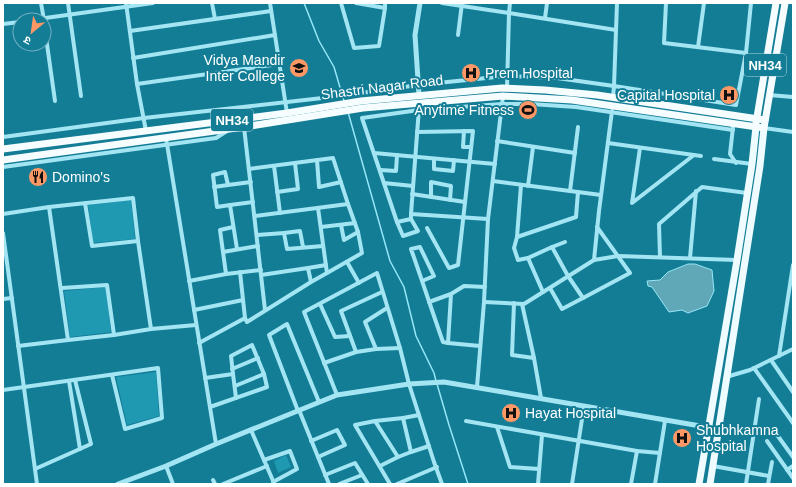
<svg xmlns="http://www.w3.org/2000/svg" width="796" height="487" viewBox="0 0 796 487" font-family="Arial,'Noto Sans Devanagari',sans-serif">
<style>
.green{fill:#1f98b2}
.water{fill:#60a8b7;stroke:#95e6f6}
.lines{fill:none;stroke-linecap:round;stroke-linejoin:round}
.stream{stroke:#95e6f6;stroke-width:1.5}
.minor{stroke:#a3e5f3;stroke-width:4}
.tertiary{stroke:#a3e5f3;stroke-width:5}
.primary{stroke:#eefbff;stroke-width:7}
.trunk{stroke:#f6fdff;stroke-width:7}
.labels{text-anchor:middle;dominant-baseline:central;stroke-width:4;stroke-linejoin:round;paint-order:stroke}
.shield{fill:#137d96;stroke:#b8d8e0;stroke-width:1}
.shield-label{font-size:13px;font-weight:bold;fill:#fff}
.poi-label{font-size:14px;fill:#fff;stroke:#137d96;text-anchor:start}
.street-label{font-size:14px;fill:#fff;stroke:#137d96}
</style>
<rect width="100%" height="100%" fill="#137d96"/>
<!-- green -->
<g class="green">
<polygon points="131,200 135,239 93,243 88,205"/>
<polygon points="106,287 111,332 70,337 64,291"/>
<polygon points="156,372 159,416 127,425 116,377"/>
<polygon points="286,455 291,467 278,473 274,461"/>
</g>
<!-- water -->
<polygon class="water" points="688,264 695,264 712,270 714,291 707,306 688,313 682,310 669,312 652,287 648,286 647,281 660,280 668,272"/>
<g class="lines">
<!-- stream -->
<g class="stream">
<polyline points="304,3 319,41 334,67 344,101"/>
<polyline points="348,112 390,261 404,287 416,336 434,373 436,381"/>
<polyline points="437,384 449,425 468,484"/>
</g>
<!-- minor -->
<g class="minor">
<polyline points="41,3 44,20"/>
<polyline points="68,3 81,96"/>
<polyline points="126,3 137,84 146,131"/>
<polyline points="212,3 215,19"/>
<polyline points="270,3 287,113"/>
<polyline points="341,3 354,48 379,46 385,8"/>
<polyline points="356,3 385,8 385,3"/>
<polyline points="442,3 509,13 507,88"/>
<polyline points="510,3 509,13 616,30"/>
<polyline points="666,3 664,43 746,53"/>
<polyline points="545,18 547,3"/>
<polyline points="31,20 153,3"/>
<polyline points="44,23 55,101"/>
<polyline points="3,24 20,22"/>
<polyline points="130,31 271,11"/>
<polyline points="458,35 462,3"/>
<polyline points="698,47 704,3"/>
<polyline points="133,58 275,35"/>
<polyline points="137,84 279,64"/>
<polyline points="769,95 793,97"/>
<polyline points="613,97 614,86 736,105 746,53 751,3"/>
<polyline points="419,108 411,214 488,219"/>
<polyline points="244,127 265,310"/>
<polyline points="733,127 730,154 736,163"/>
<polyline points="764,128 793,132"/>
<polyline points="464,131 463,147 471,147"/>
<polyline points="417,132 473,131 458,265 449,268 427,228"/>
<polyline points="3,137 144,118 340,96 418,85 506,76 557,78 614,86 617,3"/>
<polyline points="166,138 216,444"/>
<polyline points="497,141 575,153"/>
<polyline points="608,143 701,156"/>
<polyline points="640,148 632,203 694,155"/>
<polyline points="374,153 495,164"/>
<polyline points="434,159 434,169 453,171 454,160"/>
<polyline points="714,159 752,164"/>
<polyline points="317,160 319,187 341,182"/>
<polyline points="274,166 280,213"/>
<polyline points="3,167 216,138 227,131"/>
<polyline points="249,169 333,158 348,204"/>
<polyline points="380,170 396,171 397,155"/>
<polyline points="493,181 601,195"/>
<polyline points="384,183 413,186"/>
<polyline points="521,185 517,237 576,217 578,192"/>
<polyline points="528,186 533,147"/>
<polyline points="214,187 228,185"/>
<polyline points="570,191 578,127"/>
<polyline points="277,192 298,189 295,163"/>
<polyline points="412,194 465,202"/>
<polyline points="431,197 431,182 451,186 450,200"/>
<polyline points="230,205 253,202"/>
<polyline points="49,207 133,198 138,241 92,246 85,203"/>
<polyline points="3,214 49,207 68,340 114,335 107,285 62,288"/>
<polyline points="411,214 411,219 397,222 362,118 419,110 502,104 531,104 576,107 733,130"/>
<polyline points="255,216 348,204 358,232 362,253 327,273"/>
<polyline points="397,222 403,236 418,231 411,219"/>
<polyline points="341,225 344,240 358,232"/>
<polyline points="233,227 220,230 226,274 261,270"/>
<polyline points="321,227 355,223"/>
<polyline points="3,233 37,484"/>
<polyline points="257,235 284,233"/>
<polyline points="517,237 514,248 518,260 528,258"/>
<polyline points="303,247 300,231 284,233 287,249 323,246"/>
<polyline points="552,247 565,242"/>
<polyline points="237,249 230,205 217,207 213,175 225,172 228,185 251,182"/>
<polyline points="223,252 258,246"/>
<polyline points="660,257 659,224 702,187 747,193"/>
<polyline points="690,258 696,191"/>
<polyline points="594,260 618,256 737,260"/>
<polyline points="347,262 359,283"/>
<polyline points="308,268 326,265"/>
<polyline points="240,272 245,318"/>
<polyline points="261,275 308,268 311,282"/>
<polyline points="189,281 226,274"/>
<path d="M422 281 434 276 420 247 411 249C422 280 432 311 443 342L448 343"/>
<polyline points="543,292 528,258 552,247 568,276 583,298 562,309 550,288"/>
<polyline points="583,298 630,273 597,227"/>
<polyline points="3,299 12,298"/>
<polyline points="429,302 451,294"/>
<polyline points="484,302 524,304 594,260 599,211 612,111"/>
<polyline points="514,303 512,355 534,358 522,304"/>
<polyline points="320,304 335,337 350,336"/>
<polyline points="387,308 365,322 376,349 400,348"/>
<polyline points="194,310 243,300"/>
<polyline points="245,318 247,322 311,282 327,273 318,208"/>
<polyline points="151,329 196,325"/>
<polyline points="114,335 151,329 138,241"/>
<polyline points="199,343 245,318"/>
<polyline points="18,346 68,340"/>
<polyline points="480,346 448,343 451,294 464,286 485,287"/>
<polyline points="356,352 341,311 382,292"/>
<polyline points="779,356 793,265"/>
<polyline points="534,358 541,398"/>
<polyline points="771,360 793,392"/>
<polyline points="324,363 356,352 376,349"/>
<polyline points="754,368 793,423"/>
<polyline points="232,369 258,358"/>
<polyline points="233,374 236,398"/>
<polyline points="726,377 750,370 793,349"/>
<polyline points="205,378 233,374 231,356 252,345 264,374 267,387 210,407"/>
<polyline points="69,381 80,449"/>
<polyline points="235,386 264,374"/>
<polyline points="477,387 484,302 488,219 503,96"/>
<polyline points="3,390 158,368 162,418 125,429 112,375"/>
<polyline points="337,395 304,312 377,273 400,348 409,384 434,462 442,484"/>
<polyline points="299,410 329,484"/>
<polyline points="298,411 269,335 287,324 319,402"/>
<polyline points="403,418 419,415"/>
<polyline points="375,421 403,418 411,452 398,457"/>
<polyline points="466,421 637,451 660,453"/>
<polyline points="497,427 510,467 539,469"/>
<polyline points="251,430 274,483"/>
<polyline points="775,432 793,457"/>
<polyline points="311,441 337,430 345,445 318,457"/>
<polyline points="767,441 793,478"/>
<polyline points="411,452 429,446"/>
<polyline points="264,460 290,451 297,469 273,482"/>
<polyline points="166,466 173,484"/>
<polyline points="380,466 398,457 375,421 355,425 390,484"/>
<polyline points="713,466 769,476"/>
<polyline points="35,469 91,444 75,380"/>
<polyline points="787,470 793,466"/>
<polyline points="325,475 355,463 368,484"/>
<polyline points="213,480 215,484"/>
<polyline points="223,484 267,466"/>
<polyline points="339,484 362,475"/>
<polyline points="397,484 437,467"/>
<polyline points="538,484 542,435"/>
<polyline points="572,484 584,406"/>
<polyline points="631,484 637,451"/>
<polyline points="655,484 665,421"/>
<polyline points="746,484 759,399"/>
<polyline points="768,484 772,462"/>
</g>
<!-- tertiary -->
<g class="tertiary">
<polyline points="419,95 415,35 420,3"/>
<polyline points="118,484 166,466 216,444 337,395 409,384 444,382 718,429"/>
</g>
<!-- primary -->
<g class="primary">
<polyline points="699,484 737,260 752,164 756,127"/>
<polyline points="710,484 760,166 764,128"/>
</g>
<!-- trunk -->
<g class="trunk">
<polyline points="756,123 776,3"/>
<polyline points="3,149 287,113 361,101 502,88 545,90 597,95 765,120"/>
<polyline points="3,160 244,127 363,108 503,96 572,100 764,128 785,3"/>
</g>
</g>
<!-- icons -->
<defs>
<g id="school-disc" transform="scale(1)"><circle r="9.5" fill="#ff9864" stroke="#137d96"/><path d="M0-5L7-2L0 1L-7-2ZM-4 1L0 2.5L4 1V4Q0 6-4 4Z" fill="#111"/></g>
<g id="hospital-disc" transform="scale(1)"><circle r="9.5" fill="#ff9864" stroke="#137d96"/><path d="M-5-5h3v3.5h4V-5h3V5h-3V1.5h-4V5h-3Z" fill="#111"/></g>
<g id="stadium-disc" transform="scale(1)"><circle r="9.5" fill="#ff9864" stroke="#137d96"/><path d="M0-5a6.5 5 0 1 0 0 10a6.5 5 0 1 0 0-10ZM-3.5-1.8h7v3.6h-7Z" fill="#111"/></g>
<g id="restaurant-disc" transform="scale(1)"><circle r="9.5" fill="#ff9864" stroke="#137d96"/><path d="M-5-6h1v4h1v-4h1v4h1v-4h1v5L-1.5 .5V6h-2V.5L-5-1ZM5-6V6H3V1.5H1.5Q1.5-4 5-6Z" fill="#111"/></g>
</defs>
<g fill-rule="evenodd">
<use href="#school-disc" x="299" y="68"/>
<use href="#hospital-disc" x="471" y="73"/>
<use href="#hospital-disc" x="729" y="95"/>
<use href="#stadium-disc" x="528" y="110"/>
<use href="#restaurant-disc" x="38" y="177"/>
<use href="#hospital-disc" x="511" y="413"/>
<use href="#hospital-disc" x="682" y="438"/>
</g>
<g class="labels">
<!-- shield labels -->
<g class="shield">
<rect x="744" y="54" width="42" height="22" rx="3"/>
<rect x="211" y="109" width="42" height="22" rx="3"/>
</g>
<g class="shield-label">
<text x="765" y="65">NH34</text>
<text x="232" y="120">NH34</text>
</g>
<!-- poi labels -->
<g class="poi-label">
<text x="285" y="60" text-anchor="end">Vidya Mandir<tspan x="285" dy="16">Inter College</tspan></text>
<text x="485" y="73">Prem Hospital</text>
<text x="715" y="95" text-anchor="end">Capital Hospital</text>
<text x="514" y="110" text-anchor="end">Anytime Fitness</text>
<text x="52" y="177">Domino's</text>
<text x="525" y="413">Hayat Hospital</text>
<text x="696" y="430">Shubhkamna<tspan x="696" dy="16">Hospital</tspan></text>
</g>
<!-- street labels -->
<g class="street-label">
<text transform="translate(382 87) rotate(-7)">Shastri Nagar Road</text>
</g>
</g>
<!-- border -->
<rect width="796" height="487" fill="none" stroke="#ffffff" stroke-width="8"/>
<!-- north arrow -->
<g transform="translate(32 32) rotate(209)"><circle r="19" fill="#137d96" stroke="#71b1c0"/>
<path d="M0-3L7 15L0 10L-7 15Z" fill="#ff9864"/>
<text y="-6" font-size="11" font-weight="bold" text-anchor="middle" fill="#ffffff">उ</text>
</g>
</svg>
